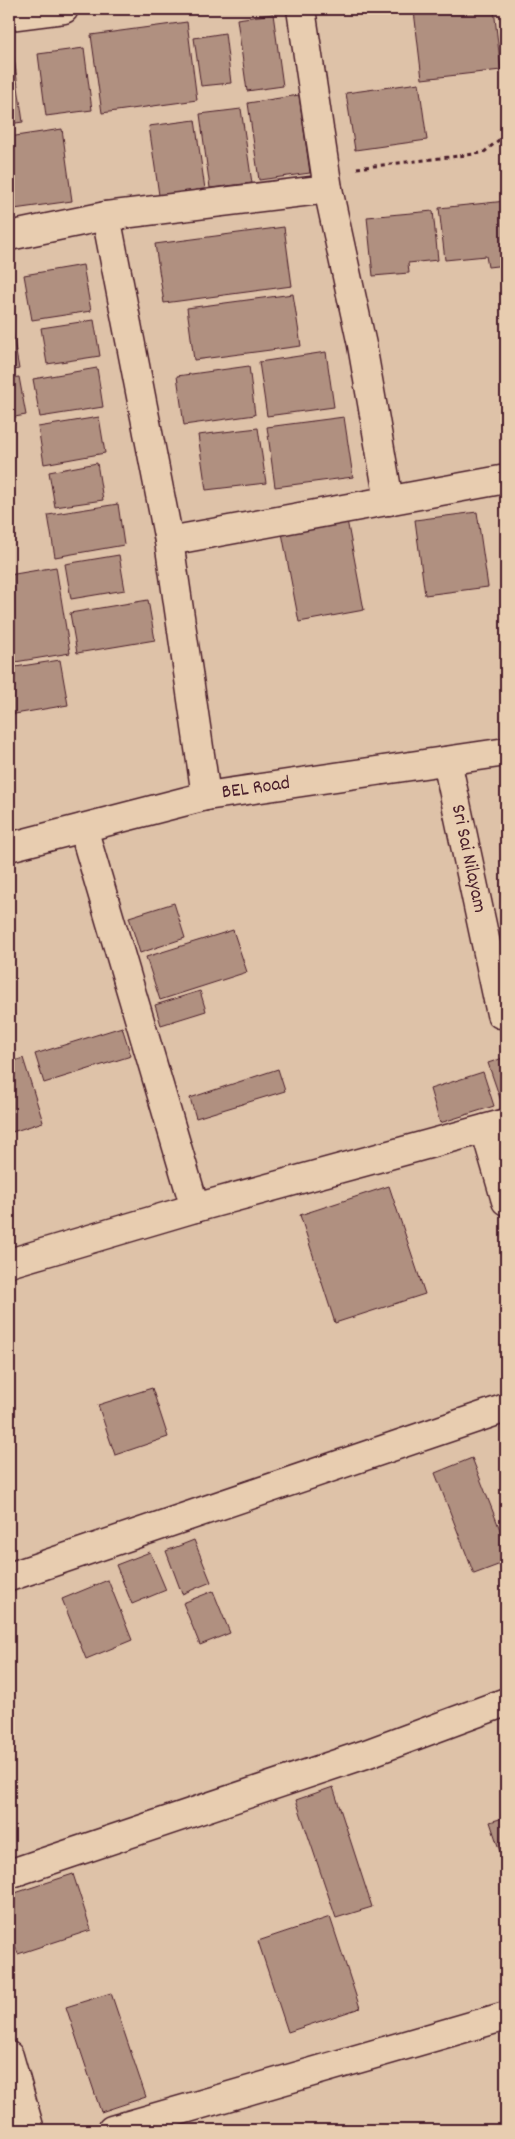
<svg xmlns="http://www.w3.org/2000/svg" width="515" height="2139" viewBox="0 0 515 2139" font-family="Dekko,sans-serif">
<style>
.building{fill:#b09080;stroke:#4a1f2b}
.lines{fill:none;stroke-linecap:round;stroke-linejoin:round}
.minor-casing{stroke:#4a1f2b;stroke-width:31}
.tertiary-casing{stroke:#4a1f2b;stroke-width:31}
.path{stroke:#4a1f2b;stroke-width:3;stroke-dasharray:4 4;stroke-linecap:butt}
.minor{stroke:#e8cdb0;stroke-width:28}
.tertiary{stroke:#e8cdb0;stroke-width:28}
.labels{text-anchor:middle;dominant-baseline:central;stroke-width:4.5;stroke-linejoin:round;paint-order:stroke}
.street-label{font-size:20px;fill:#4a1f2b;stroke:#e8cdb0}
</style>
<rect width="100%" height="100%" fill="#dec2a8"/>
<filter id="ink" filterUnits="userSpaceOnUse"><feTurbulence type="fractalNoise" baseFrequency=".02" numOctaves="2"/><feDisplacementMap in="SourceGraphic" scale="10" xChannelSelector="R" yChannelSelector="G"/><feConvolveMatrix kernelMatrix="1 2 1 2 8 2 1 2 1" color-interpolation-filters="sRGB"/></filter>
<g filter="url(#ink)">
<!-- building -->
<g class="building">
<polygon points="437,9 494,9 501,70 422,79 414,11"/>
<polygon points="273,14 283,86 247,91 237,19"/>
<polygon points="187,22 197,100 102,113 91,35"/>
<polygon points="225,33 231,83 201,86 194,38"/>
<polygon points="9,44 12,44 23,122 9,124"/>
<polygon points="84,48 92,110 46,116 38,54"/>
<polygon points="419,83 427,140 355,150 346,93"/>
<polygon points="299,95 310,173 259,180 248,103"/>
<polygon points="241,109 252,183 210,188 200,114"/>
<polygon points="195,120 205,189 159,195 149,126"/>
<polygon points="62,129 72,201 14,209 9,171 9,137"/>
<polygon points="506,201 506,265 488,267 486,256 445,260 439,208"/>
<polygon points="433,211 438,260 408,263 409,273 373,276 367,217"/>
<polygon points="284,227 292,286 164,303 155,244"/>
<polygon points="83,265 91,311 32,320 24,275"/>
<polygon points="293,294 301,346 194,360 187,308"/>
<polygon points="94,320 100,356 47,364 41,328"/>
<polygon points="9,329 12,329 19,369 9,371"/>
<polygon points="326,352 334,407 267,416 259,362"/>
<polygon points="249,366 255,415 184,425 177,376"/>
<polygon points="97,368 103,407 40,417 33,379"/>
<polygon points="19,377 26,415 9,418 9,378"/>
<polygon points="99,417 105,453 44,464 38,427"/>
<polygon points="344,417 353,477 275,487 267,427"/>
<polygon points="258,428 266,483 206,490 198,435"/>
<polygon points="97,463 103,500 55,507 49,472"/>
<polygon points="118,504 124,545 55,557 48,515"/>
<polygon points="477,512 488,587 425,595 415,520"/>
<polygon points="347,520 364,610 299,622 282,533"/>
<polygon points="119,555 125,590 71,599 65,564"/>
<polygon points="56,567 70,653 9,663 9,575"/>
<polygon points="148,600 155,640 77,653 70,613"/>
<polygon points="60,660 68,705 9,715 9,668"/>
<polygon points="174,903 185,938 140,953 129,917"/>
<polygon points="233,930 247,972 160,1000 146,957"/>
<polygon points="200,991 206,1011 161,1025 155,1005"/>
<polygon points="122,1027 131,1056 44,1083 35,1054"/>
<polygon points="506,1057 506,1103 502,1104 488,1063"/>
<polygon points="23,1058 43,1122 9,1133 9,1063"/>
<polygon points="278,1069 285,1091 196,1118 190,1098"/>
<polygon points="483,1072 494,1106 440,1123 430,1089"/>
<polygon points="389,1186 425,1294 335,1323 300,1215"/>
<polygon points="152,1388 168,1437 115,1455 98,1405"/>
<polygon points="472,1458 506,1545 506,1562 474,1574 435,1473"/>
<polygon points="194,1540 211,1582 182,1594 166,1551"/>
<polygon points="150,1552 166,1590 132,1604 116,1565"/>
<polygon points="108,1580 132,1640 86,1659 62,1599"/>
<polygon points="213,1591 230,1633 200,1645 183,1603"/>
<polygon points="333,1787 372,1907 336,1918 296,1800"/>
<polygon points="506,1817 506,1860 503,1861 490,1822"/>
<polygon points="73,1874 91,1930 18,1954 9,1927 9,1895"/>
<polygon points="330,1917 360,2008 288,2032 258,1941"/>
<polygon points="111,1993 146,2097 101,2112 66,2007"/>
</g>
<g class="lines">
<!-- minor casing -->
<g class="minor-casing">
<g id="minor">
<polyline points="301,9 328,189 362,345 389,501"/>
<polyline points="9,16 64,9"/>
<polyline points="106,216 169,541 206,796"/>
<polyline points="9,236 106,216 328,189"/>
<polyline points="169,541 506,479"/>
<path id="s1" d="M447 761 501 1014"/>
<polyline points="83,828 195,1208"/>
<polyline points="485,1129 506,1201"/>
<polyline points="9,1263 195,1208 506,1123"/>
<polyline points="9,1577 506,1408"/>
<polyline points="9,1874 366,1754 506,1702"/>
<polyline points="9,2056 30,2130"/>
<polyline points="112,2130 506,2016"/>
</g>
</g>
<!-- tertiary casing -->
<g class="tertiary-casing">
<g id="tertiary">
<path id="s2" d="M9 847 206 796 506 752"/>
</g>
</g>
<!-- path -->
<polyline class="path" points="357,168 483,153 500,139 506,138"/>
<!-- minor -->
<use href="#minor" class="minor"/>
<!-- tertiary -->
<use href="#tertiary" class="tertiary"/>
</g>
</g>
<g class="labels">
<!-- street labels -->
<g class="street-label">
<text stroke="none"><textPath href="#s2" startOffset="254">BEL Road</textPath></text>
<text stroke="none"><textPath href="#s1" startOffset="100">Sri Sai Nilayam</textPath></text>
</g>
</g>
<!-- margin -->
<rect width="515" height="2139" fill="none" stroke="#e8cdb0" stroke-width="30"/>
<rect x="15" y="15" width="485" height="2109" fill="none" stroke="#4a1f2b" stroke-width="2" filter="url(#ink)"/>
</svg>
